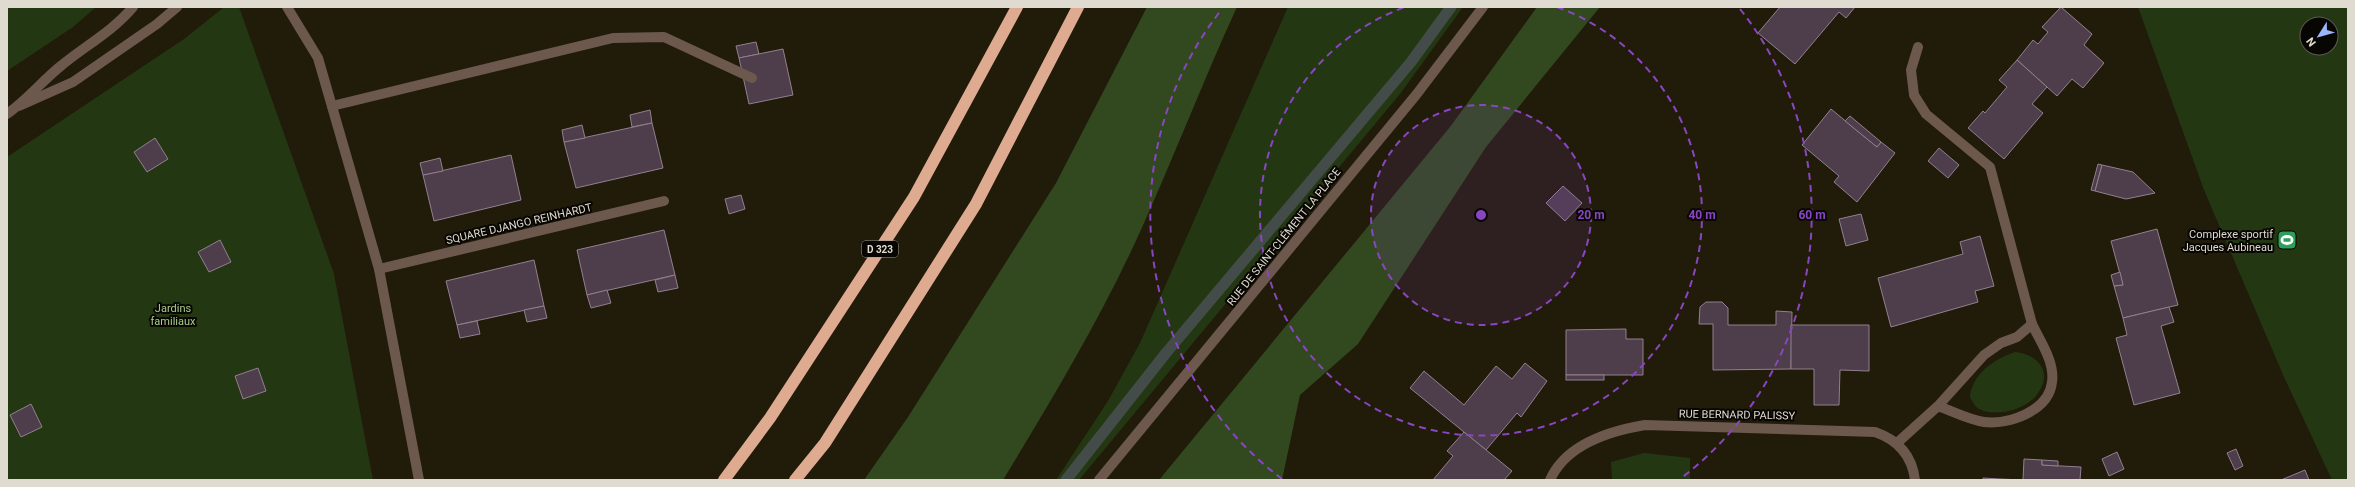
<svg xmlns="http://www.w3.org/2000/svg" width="2355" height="487" viewBox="0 0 2355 487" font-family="Roboto,sans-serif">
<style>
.green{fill:#243713;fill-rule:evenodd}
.forest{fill:#32481f}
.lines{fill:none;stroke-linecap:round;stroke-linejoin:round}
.stream{stroke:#434c48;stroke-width:11}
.building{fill:#4e3d4b;stroke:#92808f}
.minor{stroke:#6c584d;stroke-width:10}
.highway{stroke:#deab90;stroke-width:12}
.ring{fill:none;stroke:#8a46c2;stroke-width:2;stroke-dasharray:7 5}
.labels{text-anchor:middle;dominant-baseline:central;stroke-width:4;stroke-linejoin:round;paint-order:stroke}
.shield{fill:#080602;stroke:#9e9b92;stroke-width:1}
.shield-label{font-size:10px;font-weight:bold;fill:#dfdbd0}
.street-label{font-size:11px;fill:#dfdbd0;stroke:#080602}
.poi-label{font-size:11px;fill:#dfdbd0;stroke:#080602;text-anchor:end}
.park-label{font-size:11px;fill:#a7cd89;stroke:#080602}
.centre{fill:#8a46c2;stroke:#080602;stroke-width:2}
.ring-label{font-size:12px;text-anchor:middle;font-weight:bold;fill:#8a46c2;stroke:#080602;stroke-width:4;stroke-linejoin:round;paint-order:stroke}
</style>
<rect width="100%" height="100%" fill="#211b0a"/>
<!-- green -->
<g class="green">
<polygon points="7,7 96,7 73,27 7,71"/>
<polygon points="239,7 334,274 373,480 7,480 7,157 184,39 223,8"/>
<polygon points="1288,7 1463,7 1400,94 1079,480 1056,480 1108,401 1140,343"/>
<path d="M2138 7H2348V480H2332L2284 377 2204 190ZM2307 24H2331V48H2307Z"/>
<path d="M2015 352C2038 354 2053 372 2038 393 2028 409 1996 418 1979 409 1975 407 1972 401 1970 397 1972 374 1994 359 2015 352Z"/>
<polygon points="1644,453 1690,458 1690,480 1612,480 1611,462"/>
</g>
<!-- forest -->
<g class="forest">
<path d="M1147 7H1237C1203 81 1174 157 1140 232 1101 318 1052 399 1003 480H864L908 417 1056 183Z"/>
<polygon points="1537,7 1600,7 1486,147 1358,344 1300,395 1282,480 1159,480 1450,127"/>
</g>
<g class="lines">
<!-- stream -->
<polyline class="stream" points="1066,480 1166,353 1411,62 1451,7"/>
</g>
<!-- building -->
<g class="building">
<polygon points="1780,7 1855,7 1846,18 1839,12 1795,64 1758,33"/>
<polygon points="2061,7 2092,34 2084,45 2104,63 2083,88 2072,79 2057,96 2017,60 2033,40 2038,44 2048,32 2042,27"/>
<polygon points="756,42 759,54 739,58 736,46"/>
<polygon points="783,49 793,95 749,104 739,58"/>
<polygon points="2017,60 2047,87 2032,104 2043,113 2004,159 1968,128 1983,111 1985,113 2007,87 1999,80"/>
<polygon points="1831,109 1877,147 1881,142 1895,153 1857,202 1834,182 1839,176 1802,145"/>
<polygon points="650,110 652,123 632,127 630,115"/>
<polygon points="1850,116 1881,142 1877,147 1845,121"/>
<polygon points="652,123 663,168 576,188 564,142"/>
<polygon points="582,125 585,138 564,142 562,130"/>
<polygon points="155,138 168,159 147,172 134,152"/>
<polygon points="1939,148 1959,165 1948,178 1928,161"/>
<polygon points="511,155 521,200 434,221 423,175"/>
<polygon points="440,158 443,171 423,175 420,163"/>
<polygon points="2098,164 2102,165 2095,191 2091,190"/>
<polygon points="2102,165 2133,172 2155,193 2126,199 2095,191"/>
<polygon points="1563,186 1582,203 1565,221 1546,203"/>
<polygon points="741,195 745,209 729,214 725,199"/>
<polygon points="1861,214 1868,240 1846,246 1839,219"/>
<polygon points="2157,229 2178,305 2123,318 2114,286 2123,285 2111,241"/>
<polygon points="664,230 675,275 587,295 577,250"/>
<polygon points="1980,236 1994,286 1975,291 1978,302 1891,327 1878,278 1963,254 1960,242"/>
<polygon points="220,240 231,262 209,272 198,252"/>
<polygon points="534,260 544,306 457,325 446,281"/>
<polygon points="2120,272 2123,285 2114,286 2111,275"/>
<polygon points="675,275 678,288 658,292 655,280"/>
<polygon points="607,290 611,303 591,308 587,295"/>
<polygon points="1706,302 1722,302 1728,308 1728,325 1776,325 1776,311 1792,312 1791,369 1713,370 1713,324 1699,324 1700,307"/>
<polygon points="544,306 547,318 527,322 524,310"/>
<polygon points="2169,307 2174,322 2161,326 2180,393 2134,405 2116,338 2127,335 2123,318"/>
<polygon points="477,321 480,334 460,338 457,325"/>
<polygon points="1791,325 1869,325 1869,371 1840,370 1839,405 1814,405 1814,369 1791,369"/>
<polygon points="1626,329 1626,339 1643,339 1643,375 1566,375 1566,330"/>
<polygon points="1525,363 1547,381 1521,417 1517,413 1486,450 1410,388 1424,371 1464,405 1496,366 1512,379"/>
<polygon points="258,368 266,391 243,399 235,376"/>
<rect x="1566" y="375" width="38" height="5"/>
<polygon points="31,404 42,427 21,437 10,415"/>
<polygon points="1464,432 1512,471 1504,480 1433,480 1453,456 1447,451"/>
<polygon points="2236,449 2243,466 2235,470 2227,453"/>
<polygon points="2117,452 2124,469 2109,476 2102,459"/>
<polygon points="2024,459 2042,460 2042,465 2081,467 2080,480 2023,480"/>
<polygon points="2042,460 2058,461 2058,466 2042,465"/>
<polygon points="2305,470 2309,480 2281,480"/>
<polygon points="1983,478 2000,479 2023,480 1983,480"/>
</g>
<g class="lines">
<!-- minor -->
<g class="minor">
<polyline points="287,7 318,58 379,269 419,480"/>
<polyline points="1918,47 1911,70 1914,95 1926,114 1990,167 2032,324"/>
<polyline points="19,106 73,82 157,24 177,7"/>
<polyline points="332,106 613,38 664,37 752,78"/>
<path d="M7 114C27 100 43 80 62 65 85 46 113 31 133 7"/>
<polyline points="379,269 664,201"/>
<path d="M1897 443 1938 406 1984 355 2001 343 2017 337 2032 324C2040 341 2055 362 2052 382 2049 411 2009 425 1984 422 1969 420 1952 411 1938 406"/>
<polyline points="1099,480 1416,95 1483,7"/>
<path d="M1550 480C1566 444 1609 431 1645 425L1875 432C1898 440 1912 455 1915 480"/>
</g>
<!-- highway -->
<g class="highway">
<polyline points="724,480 770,418 914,197 1017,7"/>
<polyline points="795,480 825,443 976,204 1078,7"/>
</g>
</g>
<!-- distance rings -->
<circle cx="1481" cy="215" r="110" fill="#8a46c2" fill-opacity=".12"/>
<g class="ring">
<circle cx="1481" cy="215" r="110"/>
<path d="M1557 7A221 221 0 1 1 1405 7"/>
<path d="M1282 479A331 331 0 0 1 1222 9M1740 9A331 331 0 0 1 1680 479"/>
</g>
<!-- icons -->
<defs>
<g id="stadium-square" transform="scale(1)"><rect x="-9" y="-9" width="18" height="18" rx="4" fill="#2e9e5b" stroke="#080602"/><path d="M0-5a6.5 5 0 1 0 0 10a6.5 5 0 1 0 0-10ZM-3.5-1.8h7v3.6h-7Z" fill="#fff"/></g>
</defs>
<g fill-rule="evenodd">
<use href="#stadium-square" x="2287" y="240"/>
</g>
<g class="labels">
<!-- shield labels -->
<rect class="shield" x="862" y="241" width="36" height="16" rx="3"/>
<g class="shield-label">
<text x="880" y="249">D 323</text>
</g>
<!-- street labels -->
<g class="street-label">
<text transform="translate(519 224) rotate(-13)">SQUARE DJANGO REINHARDT</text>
<text transform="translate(1284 237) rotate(-51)">RUE DE SAINT-CLÉMENT LA PLACE</text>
<text transform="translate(1737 415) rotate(1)">RUE BERNARD PALISSY</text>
</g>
<!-- poi labels -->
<g class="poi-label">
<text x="2273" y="234">Complexe sportif<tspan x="2273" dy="13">Jacques Aubineau</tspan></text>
</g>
<!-- park labels -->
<g class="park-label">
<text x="173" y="308">Jardins<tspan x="173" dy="13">familiaux</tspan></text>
</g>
</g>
<circle cx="1481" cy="215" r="6" class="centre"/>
<g class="ring-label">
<text x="1591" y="219">20 m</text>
<text x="1702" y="219">40 m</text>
<text x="1812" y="219">60 m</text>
</g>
<!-- border -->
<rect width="2355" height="487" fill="none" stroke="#dfdbd0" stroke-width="16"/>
<!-- north arrow -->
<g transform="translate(2319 36) rotate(233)"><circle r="19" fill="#080602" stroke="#5e5b54"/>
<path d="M0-3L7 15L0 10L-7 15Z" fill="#9cb4fd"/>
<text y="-6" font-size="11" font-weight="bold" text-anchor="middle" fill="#dfdbd0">N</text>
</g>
</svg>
